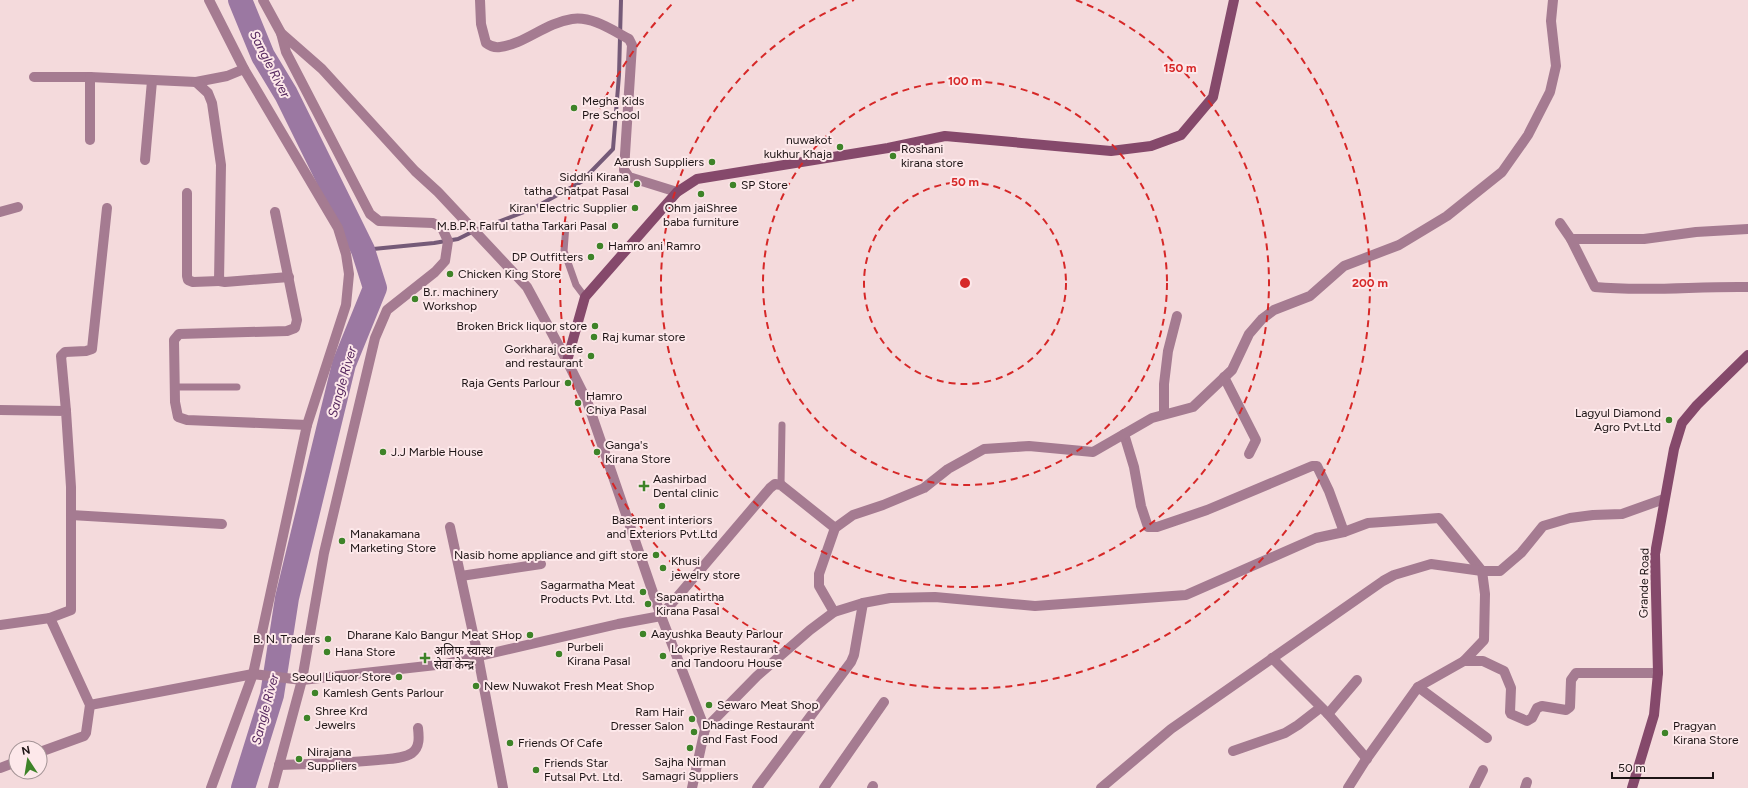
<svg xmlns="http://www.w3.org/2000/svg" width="1748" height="788" viewBox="0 0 1748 788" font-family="Figtree,'Noto Sans Devanagari',sans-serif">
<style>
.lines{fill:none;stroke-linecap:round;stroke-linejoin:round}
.stream{stroke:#755a78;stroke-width:4}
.river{stroke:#9b78a2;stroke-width:24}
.lane{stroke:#a57b91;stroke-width:7}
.street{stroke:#a57b91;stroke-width:10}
.secondary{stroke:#85496b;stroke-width:10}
.ring{fill:none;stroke:#d62828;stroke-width:2;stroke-dasharray:7 5}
.poi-dot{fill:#3e8328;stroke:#fde8ea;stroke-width:1.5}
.labels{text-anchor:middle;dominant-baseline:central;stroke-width:4;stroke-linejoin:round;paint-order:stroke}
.poi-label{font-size:12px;fill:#1d1415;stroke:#fde8ea;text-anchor:start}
.street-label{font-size:12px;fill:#1d1415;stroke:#fde8ea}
.water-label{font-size:13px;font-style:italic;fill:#56285f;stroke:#fde8ea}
.centre{fill:#d62828;stroke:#fde8ea;stroke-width:2}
.ring-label{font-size:12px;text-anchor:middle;font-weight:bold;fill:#d62828;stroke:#fde8ea;stroke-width:4;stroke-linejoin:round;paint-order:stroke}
</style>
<rect width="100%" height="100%" fill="#f4dadc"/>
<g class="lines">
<!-- stream -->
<polyline class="stream" points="363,250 434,243 458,239 474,231 532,209 581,182 613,149 619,75 621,0"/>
<!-- river -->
<polyline class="river" points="240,0 263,56 286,94 363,250 375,288 344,364 287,598 272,695 243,788"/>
<!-- lane -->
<g class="lane">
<polyline points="566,225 564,251 576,285 585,297"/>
<polyline points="175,387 237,387"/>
<polyline points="781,485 782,425"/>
</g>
<!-- street -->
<g class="street">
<polyline points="209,0 244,69 338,228 346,254 349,274 346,305 307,425 253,674 211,788"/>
<polyline points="263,0 281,33 322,69 415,171 438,192 527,287 567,361 587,401 661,616 705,729 692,788"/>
<path d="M480 0 481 24 486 43C490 46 494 48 500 47 525 44 545 23 572 19 592 16 612 30 629 39L632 45 624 170 629 177 677 192"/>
<polyline points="34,77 90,77 196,82 227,76 244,69"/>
<polyline points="90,77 90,140"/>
<polyline points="196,82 208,93 212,103 221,165 219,281 225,282 289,277"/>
<polyline points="145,160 152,81"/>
<polyline points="187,193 187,276 188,280 193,282 219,281"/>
<polyline points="0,212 18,207"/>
<polyline points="275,212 297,320 295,328 287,331 179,334 174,340 175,402 178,417 187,420 307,425"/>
<path d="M1560 223 1571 239 1595 287C1646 292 1697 286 1748 287"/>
<polyline points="1571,239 1644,239 1696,232 1748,229"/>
<polyline points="1224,377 1256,440 1249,454"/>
<polyline points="0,410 66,411 71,487 71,610 50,618 90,705 86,733 84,736 40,752"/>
<polyline points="66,411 61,356 65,352 86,351 92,349 107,208"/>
<polyline points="1164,414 1164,384 1168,351 1177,316"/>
<polyline points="1124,434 1134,467 1141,506 1148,527 1157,527 1207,510 1312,466 1317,466 1329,491 1344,532"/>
<polyline points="71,515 222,524"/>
<polyline points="450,527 478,656 503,788"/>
<polyline points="461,576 541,564"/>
<polyline points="834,612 819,586 819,574 835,528 853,515 883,505 924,488 948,469 984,449 1029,446 1093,452 1152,418 1193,407 1232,370 1249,334 1262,319 1274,310 1310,296 1344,266 1399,245 1447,216 1502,172 1528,135 1550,92 1556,66 1551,21 1553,0"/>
<polyline points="0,625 50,618"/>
<polyline points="1272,658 1328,714 1367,759"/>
<polyline points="1418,687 1487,738"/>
<polyline points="90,705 253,674 302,680 445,664 618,624 661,616 770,488 775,484 781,485 835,528"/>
<polyline points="1328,714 1357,680"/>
<polyline points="705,729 757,676 810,630 834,612 863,603 890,598 935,597 1035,606 1186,595 1316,538 1344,532 1368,523 1439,518 1482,571 1485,594 1484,640 1464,661"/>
<polyline points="1233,751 1285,733 1298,725 1320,708"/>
<path d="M279 765C313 764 345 763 378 760 388 759 403 759 412 753 420 747 419 737 418 728"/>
<polyline points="0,768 16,762"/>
<polyline points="273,788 302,680 324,553 375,338 387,310 435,272 445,261 448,241 442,228 433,223 379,221 370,214 286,52 281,33"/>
<polyline points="757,788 851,662 854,655 863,603"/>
<polyline points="824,788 884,702"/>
<polyline points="872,788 873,786"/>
<polyline points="1101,788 1171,729 1383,581 1394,575 1431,564 1482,571 1500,571 1521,553 1543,526 1570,518 1593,515 1622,514 1664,499"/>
<polyline points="1348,788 1365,761 1418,687 1464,661 1483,661 1504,671 1511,688 1510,712 1511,714 1527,721 1532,718 1537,708 1542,706 1566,710 1570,707 1571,680 1576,673 1658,673"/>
<polyline points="1474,788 1483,770"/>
<polyline points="1525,788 1527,782"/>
</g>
<!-- secondary -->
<g class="secondary">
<polyline points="567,361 585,297 677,192 697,179 888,148 945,136 1111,151 1151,146 1181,135 1213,97 1234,0"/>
<polyline points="1632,788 1654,715 1658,673 1655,554 1674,449 1682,423 1697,405 1748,355"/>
</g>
</g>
<!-- distance rings -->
<g class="ring">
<circle cx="965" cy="283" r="101"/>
<circle cx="965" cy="283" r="202"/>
<path d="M1076 0A304 304 0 1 1 854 0"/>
<path d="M1256 2A405 405 0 1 1 674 2"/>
</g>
<!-- markers -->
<g class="poi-dot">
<circle cx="574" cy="108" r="4"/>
<circle cx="840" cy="147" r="4"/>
<circle cx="893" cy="156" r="4"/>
<circle cx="712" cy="162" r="4"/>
<circle cx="637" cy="184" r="4"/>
<circle cx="733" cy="185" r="4"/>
<circle cx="701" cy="194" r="4"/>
<circle cx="635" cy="208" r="4"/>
<circle cx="615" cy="226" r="4"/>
<circle cx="600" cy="246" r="4"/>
<circle cx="591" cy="257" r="4"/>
<circle cx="450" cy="274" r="4"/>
<circle cx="415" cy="299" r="4"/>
<circle cx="595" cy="326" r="4"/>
<circle cx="594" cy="337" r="4"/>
<circle cx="591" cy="356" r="4"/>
<circle cx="568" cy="383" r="4"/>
<circle cx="578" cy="403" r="4"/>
<circle cx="1669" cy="420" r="4"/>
<circle cx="383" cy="452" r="4"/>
<circle cx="597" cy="452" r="4"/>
<path d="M642 480h4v4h4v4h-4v4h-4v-4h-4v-4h4z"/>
<circle cx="662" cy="506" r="4"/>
<circle cx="342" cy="541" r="4"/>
<circle cx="656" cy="555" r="4"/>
<circle cx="663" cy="568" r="4"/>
<circle cx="643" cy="592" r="4"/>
<circle cx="648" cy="604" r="4"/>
<circle cx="643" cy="634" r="4"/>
<circle cx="530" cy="635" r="4"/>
<circle cx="328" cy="639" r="4"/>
<circle cx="327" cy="652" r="4"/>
<circle cx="559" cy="654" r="4"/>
<circle cx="663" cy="656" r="4"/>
<path d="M423 652h4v4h4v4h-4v4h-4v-4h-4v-4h4z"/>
<circle cx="399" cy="677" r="4"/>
<circle cx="476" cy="686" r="4"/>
<circle cx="315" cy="693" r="4"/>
<circle cx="709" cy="705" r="4"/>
<circle cx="307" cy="718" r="4"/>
<circle cx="692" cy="719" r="4"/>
<circle cx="694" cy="732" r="4"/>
<circle cx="1665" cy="733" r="4"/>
<circle cx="510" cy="743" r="4"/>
<circle cx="690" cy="748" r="4"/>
<circle cx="299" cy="759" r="4"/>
<circle cx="536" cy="770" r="4"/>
</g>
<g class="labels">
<!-- poi labels -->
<g class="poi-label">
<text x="582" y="101">Megha Kids<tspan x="582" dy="14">Pre School</tspan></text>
<text x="832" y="140" text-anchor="end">nuwakot<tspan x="832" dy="14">kukhur Khaja</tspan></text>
<text x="901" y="149">Roshani<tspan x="901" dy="14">kirana store</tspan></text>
<text x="704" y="162" text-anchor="end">Aarush Suppliers</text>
<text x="629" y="177" text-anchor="end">Siddhi Kirana<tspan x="629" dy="14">tatha Chatpat Pasal</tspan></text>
<text x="741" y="185">SP Store</text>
<text x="627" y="208" text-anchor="end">Kiran Electric Supplier</text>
<text x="701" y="208" text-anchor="middle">Ohm jaiShree<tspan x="701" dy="14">baba furniture</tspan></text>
<text x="607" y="226" text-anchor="end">M.B.P.R Falful tatha Tarkari Pasal</text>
<text x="608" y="246">Hamro ani Ramro</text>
<text x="583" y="257" text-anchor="end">DP Outfitters</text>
<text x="458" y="274">Chicken King Store</text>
<text x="423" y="292">B.r. machinery<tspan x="423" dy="14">Workshop</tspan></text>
<text x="587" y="326" text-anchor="end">Broken Brick liquor store</text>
<text x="602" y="337">Raj kumar store</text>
<text x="583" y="349" text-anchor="end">Gorkharaj cafe<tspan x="583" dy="14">and restaurant</tspan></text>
<text x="560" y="383" text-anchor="end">Raja Gents Parlour</text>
<text x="586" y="396">Hamro<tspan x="586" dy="14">Chiya Pasal</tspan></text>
<text x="1661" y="413" text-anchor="end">Lagyul Diamond<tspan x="1661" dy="14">Agro Pvt.Ltd</tspan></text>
<text x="605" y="445">Ganga's<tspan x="605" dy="14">Kirana Store</tspan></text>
<text x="391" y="452">J.J Marble House</text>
<text x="653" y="479">Aashirbad<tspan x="653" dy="14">Dental clinic</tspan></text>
<text x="662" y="520" text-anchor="middle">Basement interiors<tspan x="662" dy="14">and Exteriors Pvt.Ltd</tspan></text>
<text x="350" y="534">Manakamana<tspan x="350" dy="14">Marketing Store</tspan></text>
<text x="648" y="555" text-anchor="end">Nasib home appliance and gift store</text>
<text x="671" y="561">Khusi<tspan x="671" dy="14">jewelry store</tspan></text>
<text x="635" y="585" text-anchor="end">Sagarmatha Meat<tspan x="635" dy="14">Products Pvt. Ltd.</tspan></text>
<text x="656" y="597">Sapanatirtha<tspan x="656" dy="14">Kirana Pasal</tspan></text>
<text x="651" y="634">Aayushka Beauty Parlour</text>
<text x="522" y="635" text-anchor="end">Dharane Kalo Bangur Meat SHop</text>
<text x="320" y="639" text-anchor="end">B. N. Traders</text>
<text x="567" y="647">Purbeli<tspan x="567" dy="14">Kirana Pasal</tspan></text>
<text x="671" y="649">Lokpriye Restaurant<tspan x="671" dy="14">and Tandooru House</tspan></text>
<text x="434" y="651">अलिफ स्वास्थ<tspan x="434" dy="14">सेवा केन्द्र</tspan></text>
<text x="335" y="652">Hana Store</text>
<text x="391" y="677" text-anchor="end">Seoul Liquor Store</text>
<text x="484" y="686">New Nuwakot Fresh Meat Shop</text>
<text x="323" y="693">Kamlesh Gents Parlour</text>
<text x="717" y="705">Sewaro Meat Shop</text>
<text x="315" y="711">Shree Krd<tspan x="315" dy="14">Jewelrs</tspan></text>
<text x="684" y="712" text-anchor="end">Ram Hair<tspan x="684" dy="14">Dresser Salon</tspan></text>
<text x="702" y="725">Dhadinge Restaurant<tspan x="702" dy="14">and Fast Food</tspan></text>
<text x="1673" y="726">Pragyan<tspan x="1673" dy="14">Kirana Store</tspan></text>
<text x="518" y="743">Friends Of Cafe</text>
<text x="307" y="752">Nirajana<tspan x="307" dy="14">Suppliers</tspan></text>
<text x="690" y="762" text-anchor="middle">Sajha Nirman<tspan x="690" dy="14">Samagri Suppliers</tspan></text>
<text x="544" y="763">Friends Star<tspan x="544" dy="14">Futsal Pvt. Ltd.</tspan></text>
</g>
<!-- street labels -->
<g class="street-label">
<text transform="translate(1644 583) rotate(-89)">Grande Road</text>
</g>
<!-- water labels -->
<g class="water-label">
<text transform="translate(270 64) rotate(63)">Sangle River</text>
<text transform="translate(342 382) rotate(-74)">Sangle River</text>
<text transform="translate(265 709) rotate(-75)">Sangle River</text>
</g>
</g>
<circle cx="965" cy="283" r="6" class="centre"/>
<g class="ring-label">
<text x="1180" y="72">150 m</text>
<text x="965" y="85">100 m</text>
<text x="965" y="186">50 m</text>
<text x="1370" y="287">200 m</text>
</g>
<!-- north arrow -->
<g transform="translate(28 760) rotate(348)"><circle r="19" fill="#fde8ea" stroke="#a39395"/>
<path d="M0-3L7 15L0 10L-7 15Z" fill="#3e8328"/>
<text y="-6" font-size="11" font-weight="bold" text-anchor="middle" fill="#1d1415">N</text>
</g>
<!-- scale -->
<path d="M1612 772v6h101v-6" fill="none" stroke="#1d1415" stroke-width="2"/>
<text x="1618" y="772" font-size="12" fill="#1d1415" stroke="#fde8ea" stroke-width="3" paint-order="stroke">50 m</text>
</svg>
